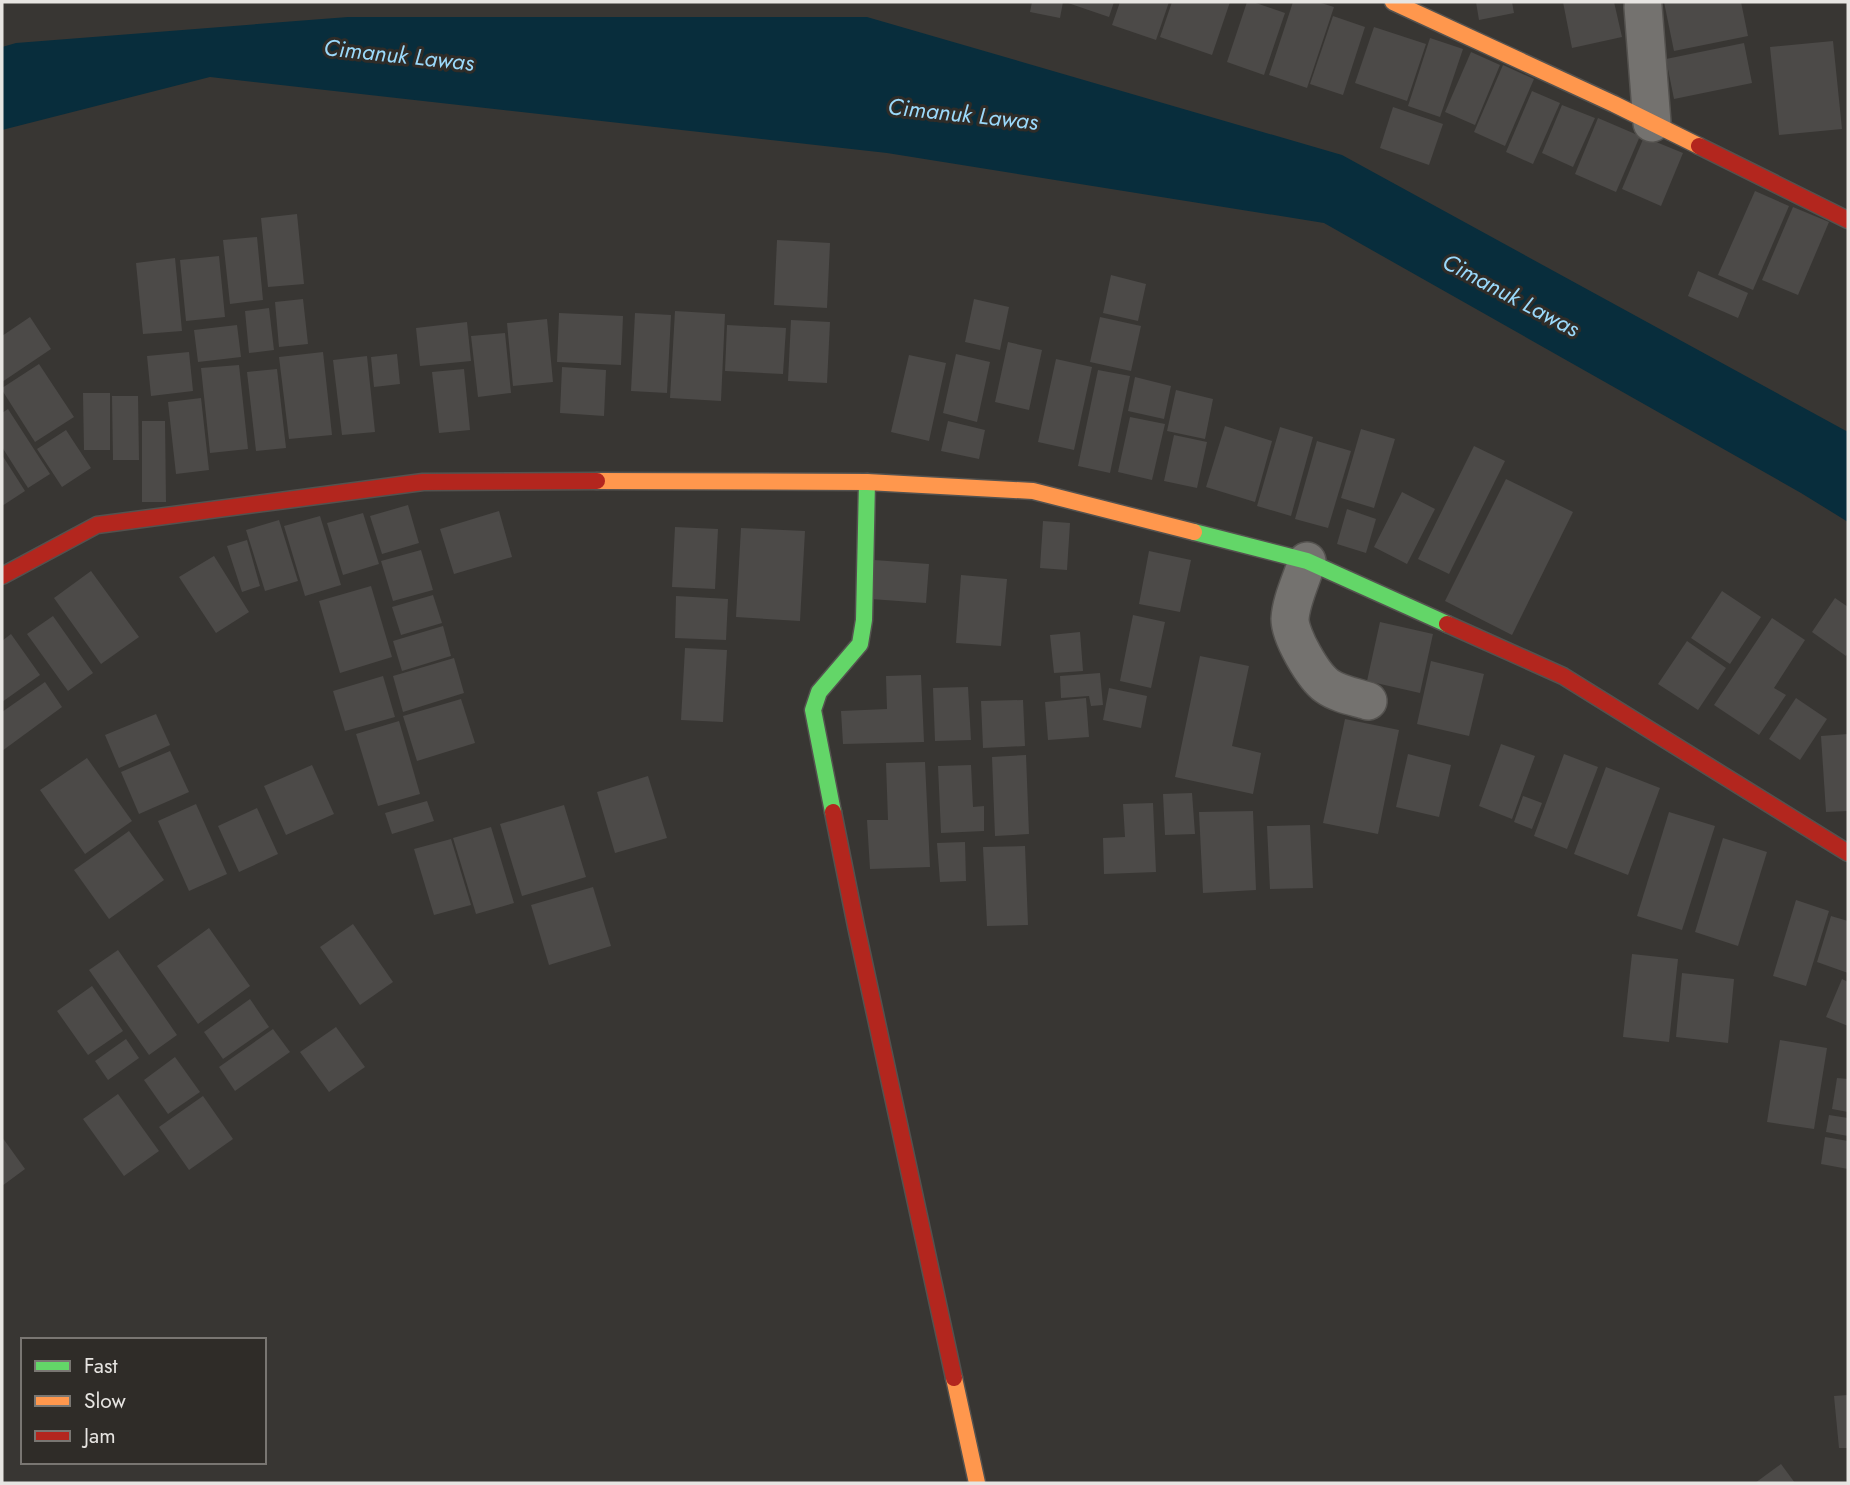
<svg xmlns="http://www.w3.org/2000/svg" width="1850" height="1485" viewBox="0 0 1850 1485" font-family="Jost,sans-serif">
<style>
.water{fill:#082d3c}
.building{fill:#4c4a48}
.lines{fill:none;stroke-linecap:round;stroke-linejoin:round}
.street-casing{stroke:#54524f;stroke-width:40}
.fast-casing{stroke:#54524f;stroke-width:19}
.slow-casing{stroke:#54524f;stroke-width:19}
.jam-casing{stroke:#54524f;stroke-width:19}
.street{stroke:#74726f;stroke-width:37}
.fast{stroke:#63d668;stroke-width:16}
.slow{stroke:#ff974d;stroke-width:16}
.jam{stroke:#b3261e;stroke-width:16}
.labels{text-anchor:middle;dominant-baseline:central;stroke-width:6;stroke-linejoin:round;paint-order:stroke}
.water-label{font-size:23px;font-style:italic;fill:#9bd9fa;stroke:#2f2c28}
</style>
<rect width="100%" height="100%" fill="#383633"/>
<!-- water -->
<polygon class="water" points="348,17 867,17 1342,155 1848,432 1848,522 1801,493 1324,223 887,153 210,77 2,130 2,47 16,43"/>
<!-- building -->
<g class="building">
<polygon points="1032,2 1063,2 1060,18 1030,12"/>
<polygon points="1065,2 1114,2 1109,17"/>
<polygon points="1120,2 1169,2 1156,40 1112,25"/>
<polygon points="1172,2 1230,2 1212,55 1160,37"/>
<polygon points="1247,2 1253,2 1285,13 1264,75 1227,62"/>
<polygon points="1293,2 1318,2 1334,7 1307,88 1269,75"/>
<polygon points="1476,2 1512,2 1514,13 1479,20"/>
<polygon points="1563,2 1614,2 1622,37 1572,48"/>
<polygon points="1664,2 1741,2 1748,36 1674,51"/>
<polygon points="1333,16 1365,27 1343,95 1310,84"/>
<polygon points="1374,27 1426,44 1407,101 1355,83"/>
<polygon points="1430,38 1463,49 1440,117 1408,106"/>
<polygon points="1833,41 1842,129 1779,135 1770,47"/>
<polygon points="1744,43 1752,83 1674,99 1666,59"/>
<polygon points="1471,52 1500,65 1475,125 1445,112"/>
<polygon points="1503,65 1534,79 1505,146 1474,132"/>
<polygon points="1532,91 1560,103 1533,164 1506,152"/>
<polygon points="1562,105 1595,118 1573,167 1542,153"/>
<polygon points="1393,107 1443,124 1429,165 1380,148"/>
<polygon points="1598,118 1640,136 1616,192 1575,174"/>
<polygon points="1644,137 1683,153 1661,206 1622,189"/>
<polygon points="1755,191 1789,206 1753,290 1718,275"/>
<polygon points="1793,207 1829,222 1798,295 1762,280"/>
<polygon points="297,214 304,284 268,287 261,218"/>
<polygon points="257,237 263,300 230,304 223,240"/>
<polygon points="777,240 830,243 827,308 774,305"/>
<polygon points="219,256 225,317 186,321 180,260"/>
<polygon points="175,258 182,331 143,334 136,263"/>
<polygon points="1698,271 1748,293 1738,318 1688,296"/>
<polygon points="1111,275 1146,284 1138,321 1103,313"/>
<polygon points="303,299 308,344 279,347 275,302"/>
<polygon points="974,299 1009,307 1000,350 965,342"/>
<polygon points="269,308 274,350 249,353 245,311"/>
<polygon points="675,311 725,314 721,401 670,398"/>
<polygon points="559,313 623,316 621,365 557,362"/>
<polygon points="635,313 671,315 667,393 631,391"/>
<polygon points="30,317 51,349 2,382 2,336"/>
<polygon points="1100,317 1141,326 1131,371 1090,362"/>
<polygon points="547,319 553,382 513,386 507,323"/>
<polygon points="791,320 830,322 827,383 788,381"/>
<polygon points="467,322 471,361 420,366 416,328"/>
<polygon points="237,325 241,357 198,362 194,330"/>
<polygon points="727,325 786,328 783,374 725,371"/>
<polygon points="505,333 511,393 478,397 471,336"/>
<polygon points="1008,342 1042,350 1029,410 995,402"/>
<polygon points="189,352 193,391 151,396 147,356"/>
<polygon points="323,352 332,435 289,439 279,357"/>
<polygon points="397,354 400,384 374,387 371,357"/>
<polygon points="956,354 990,362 977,422 943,413"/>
<polygon points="909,355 946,363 929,441 891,432"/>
<polygon points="367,356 375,432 342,435 333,360"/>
<polygon points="1056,359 1092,367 1074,450 1038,442"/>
<polygon points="39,364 74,417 35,442 2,390 2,388"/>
<polygon points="239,365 248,449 210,453 201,368"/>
<polygon points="562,367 606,370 604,416 560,413"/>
<polygon points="277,369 286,448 256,451 247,372"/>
<polygon points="464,369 470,430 439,433 432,372"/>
<polygon points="1098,370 1130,376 1110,473 1078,466"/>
<polygon points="1135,377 1171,386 1164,419 1128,411"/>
<polygon points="1176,390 1213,399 1205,439 1167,431"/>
<polygon points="83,393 110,393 110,450 84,450"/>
<polygon points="112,396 138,396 139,460 113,460"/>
<polygon points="201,398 209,470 176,474 168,402"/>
<polygon points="8,409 50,474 28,488 2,447 2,413"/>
<polygon points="1130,417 1165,424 1152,480 1118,472"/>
<polygon points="142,421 165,421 166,502 142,502"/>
<polygon points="948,421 985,430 979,459 941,451"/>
<polygon points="1225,426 1272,441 1255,502 1206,487"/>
<polygon points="1280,427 1313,437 1291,516 1257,506"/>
<polygon points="1361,429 1395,439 1374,508 1341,498"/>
<polygon points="66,430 91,468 62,487 37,449"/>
<polygon points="1174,435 1207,442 1197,488 1164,481"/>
<polygon points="1317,441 1351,451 1328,528 1295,519"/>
<polygon points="1474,446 1505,461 1449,574 1418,559"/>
<polygon points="2,455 25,491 2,506"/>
<polygon points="1506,479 1573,512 1512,635 1445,601"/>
<polygon points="1402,492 1435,509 1407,564 1374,547"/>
<polygon points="408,505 419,543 382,554 370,516"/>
<polygon points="1347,509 1376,519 1366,553 1337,544"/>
<polygon points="499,511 512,557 454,574 440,529"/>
<polygon points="363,513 379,564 343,575 327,523"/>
<polygon points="320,516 341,585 305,596 284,526"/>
<polygon points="279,520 298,581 265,591 246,530"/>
<polygon points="1043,521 1070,523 1067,570 1040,568"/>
<polygon points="675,527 718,529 715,589 672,587"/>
<polygon points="741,528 805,531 800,621 736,617"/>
<polygon points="247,540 260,586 242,592 227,546"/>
<polygon points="421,550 433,590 393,601 381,561"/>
<polygon points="1149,551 1191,560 1180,612 1139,604"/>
<polygon points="214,556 249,612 216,633 179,577"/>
<polygon points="874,560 929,564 926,603 871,599"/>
<polygon points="91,571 139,637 101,664 54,598"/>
<polygon points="961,575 1007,579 1001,646 956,643"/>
<polygon points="371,586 392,657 340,673 319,601"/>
<polygon points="1722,591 1761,617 1730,664 1691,638"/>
<polygon points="433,595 442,623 401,635 392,607"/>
<polygon points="676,596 728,599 726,640 675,638"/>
<polygon points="1835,598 1848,607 1848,653 1846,656 1812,632"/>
<polygon points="1133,615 1165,622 1151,688 1120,681"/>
<polygon points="53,616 93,673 68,691 27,634"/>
<polygon points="1772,618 1805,640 1774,688 1786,695 1759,735 1714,705"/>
<polygon points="1380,622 1433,634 1420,693 1367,681"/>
<polygon points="443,626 451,656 402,671 393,641"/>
<polygon points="1080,632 1083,671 1054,673 1050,635"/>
<polygon points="11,634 40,675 2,702 2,641"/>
<polygon points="1687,641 1726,668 1698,710 1658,684"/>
<polygon points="685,648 727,650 723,722 681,720"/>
<polygon points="1200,656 1249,666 1232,746 1261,753 1253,794 1175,777"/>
<polygon points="454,658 464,693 403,712 393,676"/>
<polygon points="1431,661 1484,674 1469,736 1417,724"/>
<polygon points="1100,673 1103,705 1091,706 1089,696 1061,698 1060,676"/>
<polygon points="921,675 924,742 843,744 841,711 887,709 886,676"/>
<polygon points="383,676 395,717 345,731 333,691"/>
<polygon points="45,682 62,707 2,751 2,712"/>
<polygon points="968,687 971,740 935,741 933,688"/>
<polygon points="1109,688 1147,696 1141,728 1103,720"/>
<polygon points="1086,698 1089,737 1048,740 1045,702"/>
<polygon points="1796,698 1827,719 1800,760 1769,739"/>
<polygon points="461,699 475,743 417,761 403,716"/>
<polygon points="1023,700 1025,746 983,748 981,701"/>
<polygon points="156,714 170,745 119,768 105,735"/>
<polygon points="1345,719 1399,730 1378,834 1323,823"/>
<polygon points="399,721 420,794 378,806 356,734"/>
<polygon points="1848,734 1848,811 1826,812 1821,736"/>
<polygon points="1501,744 1535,756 1512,819 1479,806"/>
<polygon points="170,751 189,792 139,814 121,772"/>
<polygon points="1408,754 1451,765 1439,817 1396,807"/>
<polygon points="1564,754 1598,767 1567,849 1534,836"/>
<polygon points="1026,755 1029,834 995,836 992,757"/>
<polygon points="87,758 132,821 85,854 40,790"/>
<polygon points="925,762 930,867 870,869 867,820 888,820 886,763"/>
<polygon points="312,765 334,814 286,835 264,786"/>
<polygon points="971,765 973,807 984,806 984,831 941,833 938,766"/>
<polygon points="1606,767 1660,788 1628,875 1574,854"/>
<polygon points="648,776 667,838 615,853 597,792"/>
<polygon points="1192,793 1195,834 1165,835 1163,794"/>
<polygon points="1523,796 1542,803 1532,829 1514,822"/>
<polygon points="427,801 434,821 392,834 385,813"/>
<polygon points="1153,803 1156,872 1104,874 1103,838 1125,837 1123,804"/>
<polygon points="196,804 227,874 189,891 158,821"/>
<polygon points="564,805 586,877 522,896 500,824"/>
<polygon points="257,808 278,854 239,872 218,826"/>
<polygon points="1253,811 1256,890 1203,893 1199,812"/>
<polygon points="1669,812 1715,826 1682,930 1637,916"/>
<polygon points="1310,825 1313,888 1270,889 1267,826"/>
<polygon points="491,827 514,903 476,914 453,838"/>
<polygon points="129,831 164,880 109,919 74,870"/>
<polygon points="1723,838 1767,852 1738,946 1695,932"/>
<polygon points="451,839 471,905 434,915 414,849"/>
<polygon points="965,842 966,881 940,882 937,843"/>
<polygon points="1025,846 1028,925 987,926 983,847"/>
<polygon points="593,887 611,946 549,965 531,905"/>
<polygon points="1796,900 1829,911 1806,986 1773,976"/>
<polygon points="1831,916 1848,921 1848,973 1817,962"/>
<polygon points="353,924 393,982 360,1005 320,947"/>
<polygon points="209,928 250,986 198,1024 157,966"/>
<polygon points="118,950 177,1035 149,1055 89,970"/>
<polygon points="1632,954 1678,959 1669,1042 1623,1037"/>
<polygon points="1682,973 1734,979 1728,1043 1676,1037"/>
<polygon points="1842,979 1848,982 1848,1026 1826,1017"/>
<polygon points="92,986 123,1031 88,1055 57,1011"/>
<polygon points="250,999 269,1027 223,1059 204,1032"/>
<polygon points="336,1027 365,1067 329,1092 300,1052"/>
<polygon points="273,1029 290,1052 235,1091 219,1067"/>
<polygon points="126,1039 139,1058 108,1080 95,1061"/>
<polygon points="1780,1040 1827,1048 1814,1129 1767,1122"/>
<polygon points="175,1057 200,1092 168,1114 144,1080"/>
<polygon points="1837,1078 1848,1079 1848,1112 1832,1109"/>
<polygon points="118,1094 159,1151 124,1176 83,1119"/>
<polygon points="203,1096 233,1139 189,1170 159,1127"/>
<polygon points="1829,1115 1848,1118 1848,1136 1826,1132"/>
<polygon points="2,1137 25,1169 2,1186"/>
<polygon points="1825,1137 1848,1141 1848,1169 1821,1164"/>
<polygon points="1848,1395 1848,1448 1839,1448 1834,1396"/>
<polygon points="1781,1464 1795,1483 1755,1483"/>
</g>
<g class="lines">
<!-- street casing -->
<g class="street-casing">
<g id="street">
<polyline points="1643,7 1652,123"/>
<path d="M1307 561C1302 579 1291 600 1290 619 1290 636 1313 676 1327 686 1338 694 1355 697 1368 701"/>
</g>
</g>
<!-- fast casing -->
<g class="fast-casing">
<g id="fast">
<polyline points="1194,532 1307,561 1447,624"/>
<polyline points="833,812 813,710 819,692 860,644 864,620 867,482"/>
</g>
</g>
<!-- slow casing -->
<g class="slow-casing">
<g id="slow">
<polyline points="1393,2 1614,104 1699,146"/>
<polyline points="597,481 867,482 1033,491 1194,532"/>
<polyline points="954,1378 977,1483"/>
</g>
</g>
<!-- jam casing -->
<g class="jam-casing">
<g id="jam">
<polyline points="1699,146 1848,220"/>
<polyline points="2,576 97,525 423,482 597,481"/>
<polyline points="1447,624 1563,676 1848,853"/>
<polyline points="833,812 856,926 954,1378"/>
</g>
</g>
<!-- street -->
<use href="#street" class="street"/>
<!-- fast -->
<use href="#fast" class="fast"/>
<!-- slow -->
<use href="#slow" class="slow"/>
<!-- jam -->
<use href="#jam" class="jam"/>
</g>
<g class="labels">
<!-- water labels -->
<g class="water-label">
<text transform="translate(399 55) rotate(6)">Cimanuk Lawas</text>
<text transform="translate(963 114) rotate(6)">Cimanuk Lawas</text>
<text transform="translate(1511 295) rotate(28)">Cimanuk Lawas</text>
</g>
</g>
<!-- border -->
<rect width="1850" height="1485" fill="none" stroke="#e7e5e2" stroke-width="7"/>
<!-- legend -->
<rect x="21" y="1338" width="245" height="126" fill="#2f2c28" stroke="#797672" stroke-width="2"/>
<rect x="35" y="1361" width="35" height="10" fill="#63d668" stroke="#797672" stroke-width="2"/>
<text x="84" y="1373" font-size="21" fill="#e7e5e2">Fast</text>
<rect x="35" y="1396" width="35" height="10" fill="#ff974d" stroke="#797672" stroke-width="2"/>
<text x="84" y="1408" font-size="21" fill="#e7e5e2">Slow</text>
<rect x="35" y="1431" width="35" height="10" fill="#b3261e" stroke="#797672" stroke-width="2"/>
<text x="84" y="1443" font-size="21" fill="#e7e5e2">Jam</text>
</svg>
